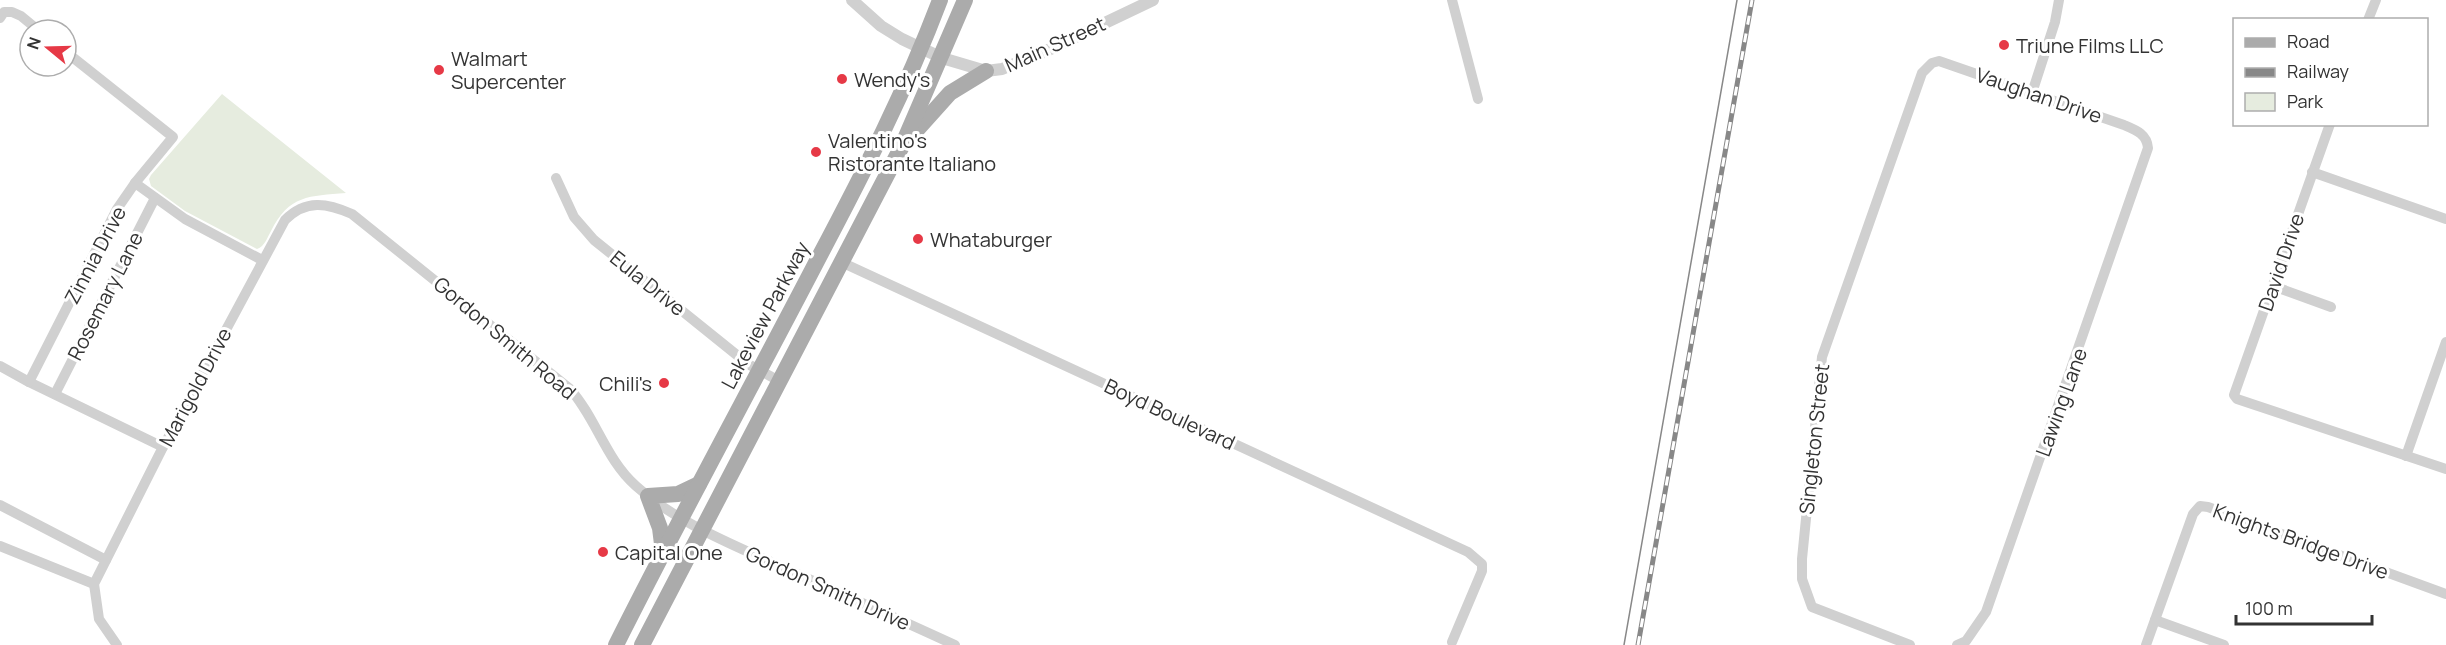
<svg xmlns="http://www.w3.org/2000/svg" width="2446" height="645" viewBox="0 0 2446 645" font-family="Manrope,sans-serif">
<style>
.green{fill:#e6ecdf}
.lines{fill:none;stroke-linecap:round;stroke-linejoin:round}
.minor{stroke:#d0d0d0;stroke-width:10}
.tertiary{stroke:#d0d0d0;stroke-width:12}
.primary{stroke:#ababab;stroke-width:16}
.tram{stroke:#888;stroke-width:1.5}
.rail-casing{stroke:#888;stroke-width:5}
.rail{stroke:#fff;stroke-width:3;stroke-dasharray:9;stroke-linecap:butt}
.poi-dot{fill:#e63946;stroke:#fff;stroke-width:2}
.labels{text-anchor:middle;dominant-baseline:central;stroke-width:6;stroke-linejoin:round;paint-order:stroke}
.street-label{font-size:20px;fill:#333;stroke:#fff}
.poi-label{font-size:20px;fill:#333;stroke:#fff;text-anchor:start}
</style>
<rect width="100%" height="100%" fill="#fff"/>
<!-- green -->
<path class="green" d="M222 94 346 193C309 196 289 195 271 231 267 238 265 246 257 249L185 211 151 186 149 179 151 175Z"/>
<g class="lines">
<!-- minor -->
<g class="minor">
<polyline points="1452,0 1478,99"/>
<polyline points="0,18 4,12 12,12 21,16 38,30"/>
<polyline points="2368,20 2376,0"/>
<polyline points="66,52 173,137 135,183 117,209 29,382 163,447"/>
<polyline points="2032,93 2055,22 2059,0"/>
<polyline points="2330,124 2234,395 2237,399 2446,469"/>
<polyline points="2312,172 2446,219"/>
<polyline points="556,178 574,217 594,240 748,364 781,382"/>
<polyline points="135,183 185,219 262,260"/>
<polyline points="841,262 1468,552 1482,564 1482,571 1452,642"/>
<polyline points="2273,286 2331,307"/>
<polyline points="0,366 29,382"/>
<polyline points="55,394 155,198"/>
<polyline points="2406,456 2446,342"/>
<polyline points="0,505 106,560"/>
<polyline points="0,546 94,584"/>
<polyline points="2155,620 2224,645"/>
<path d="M117 645 99 619 94 584 163 447 285 220C306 199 327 203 352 214L570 389C596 418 606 460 636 486 677 523 734 545 784 568 841 593 898 619 955 645"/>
<path d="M1910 645 1812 607 1802 579V559L1822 357 1922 73 1932 63 1939 61 2124 125C2136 130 2147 134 2148 148L1986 612 1966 641 1957 645"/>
<polyline points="2146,645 2193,514 2200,506 2208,507 2446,594"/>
</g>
<!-- tertiary -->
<polyline class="tertiary" points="852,0 881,26 902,39 942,58 986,71 1002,69 1044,52 1153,0"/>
<!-- primary -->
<g class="primary">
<polyline points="915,132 950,93 986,71"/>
<polyline points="663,552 660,528 648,496 678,494 699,484"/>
<path d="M616 645C681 515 751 388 818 259 863 174 906 90 940 0"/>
<polyline points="642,645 902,146 965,0"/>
</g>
<!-- tram -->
<polyline class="tram" points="1624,645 1737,0"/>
<!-- rail casing -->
<g class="rail-casing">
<polyline id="rail" points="1638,645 1752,0"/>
</g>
<!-- rail -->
<use href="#rail" class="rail"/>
</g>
<!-- markers -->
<g class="poi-dot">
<circle cx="2004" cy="45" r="6"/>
<circle cx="439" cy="70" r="6"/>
<circle cx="842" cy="79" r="6"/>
<circle cx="816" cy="152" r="6"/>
<circle cx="918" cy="239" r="6"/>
<circle cx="664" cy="383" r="6"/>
<circle cx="603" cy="552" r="6"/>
</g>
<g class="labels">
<!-- street labels -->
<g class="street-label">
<text transform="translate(1055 44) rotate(-24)">Main Street</text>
<text transform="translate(2039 95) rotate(19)">Vaughan Drive</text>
<text transform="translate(95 255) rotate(-62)">Zinnia Drive</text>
<text transform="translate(2281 262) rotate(-71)">David Drive</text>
<text transform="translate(648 283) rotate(39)">Eula Drive</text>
<text transform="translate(105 296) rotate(-63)">Rosemary Lane</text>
<text transform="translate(765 315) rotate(-62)">Lakeview Parkway</text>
<text transform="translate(505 338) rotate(40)">Gordon Smith Road</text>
<text transform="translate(195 387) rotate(-62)">Marigold Drive</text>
<text transform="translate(2061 402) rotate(-70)">Lawing Lane</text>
<text transform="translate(1170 414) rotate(25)">Boyd Boulevard</text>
<text transform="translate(1814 439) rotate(-84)">Singleton Street</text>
<text transform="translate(2301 541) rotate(20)">Knights Bridge Drive</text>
<text transform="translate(828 588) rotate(24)">Gordon Smith Drive</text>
</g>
<!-- poi labels -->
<g class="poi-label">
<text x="2016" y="45">Triune Films LLC</text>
<text x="451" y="58">Walmart<tspan x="451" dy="23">Supercenter</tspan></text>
<text x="854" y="79">Wendy's</text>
<text x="828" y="140">Valentino's<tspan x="828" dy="23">Ristorante Italiano</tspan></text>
<text x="930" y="239">Whataburger</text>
<text x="652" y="383" text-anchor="end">Chili's</text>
<text x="615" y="552">Capital One</text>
</g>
</g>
<!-- legend -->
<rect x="2233" y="18" width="195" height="108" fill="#ffffff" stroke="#adadad" stroke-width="1.5"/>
<rect x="2245" y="38" width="30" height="9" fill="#ababab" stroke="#adadad" stroke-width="1.5"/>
<text x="2287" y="48" font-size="18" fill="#333333">Road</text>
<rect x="2245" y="68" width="30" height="9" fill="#888888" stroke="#adadad" stroke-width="1.5"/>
<text x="2287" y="78" font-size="18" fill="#333333">Railway</text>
<rect x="2245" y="93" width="30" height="18" fill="#e6ecdf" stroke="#adadad" stroke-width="1.5"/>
<text x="2287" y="108" font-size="18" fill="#333333">Park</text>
<!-- north arrow -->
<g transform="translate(48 48) rotate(289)"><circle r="28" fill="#ffffff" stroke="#adadad" stroke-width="1.5"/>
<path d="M0-4.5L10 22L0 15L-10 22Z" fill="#e63946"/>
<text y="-9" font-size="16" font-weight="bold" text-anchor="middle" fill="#333333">N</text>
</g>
<!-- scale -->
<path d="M2236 615v9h136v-9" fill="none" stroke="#333333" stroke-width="3"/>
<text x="2245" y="615" font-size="18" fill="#333333" stroke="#ffffff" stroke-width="4.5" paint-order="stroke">100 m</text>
</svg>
